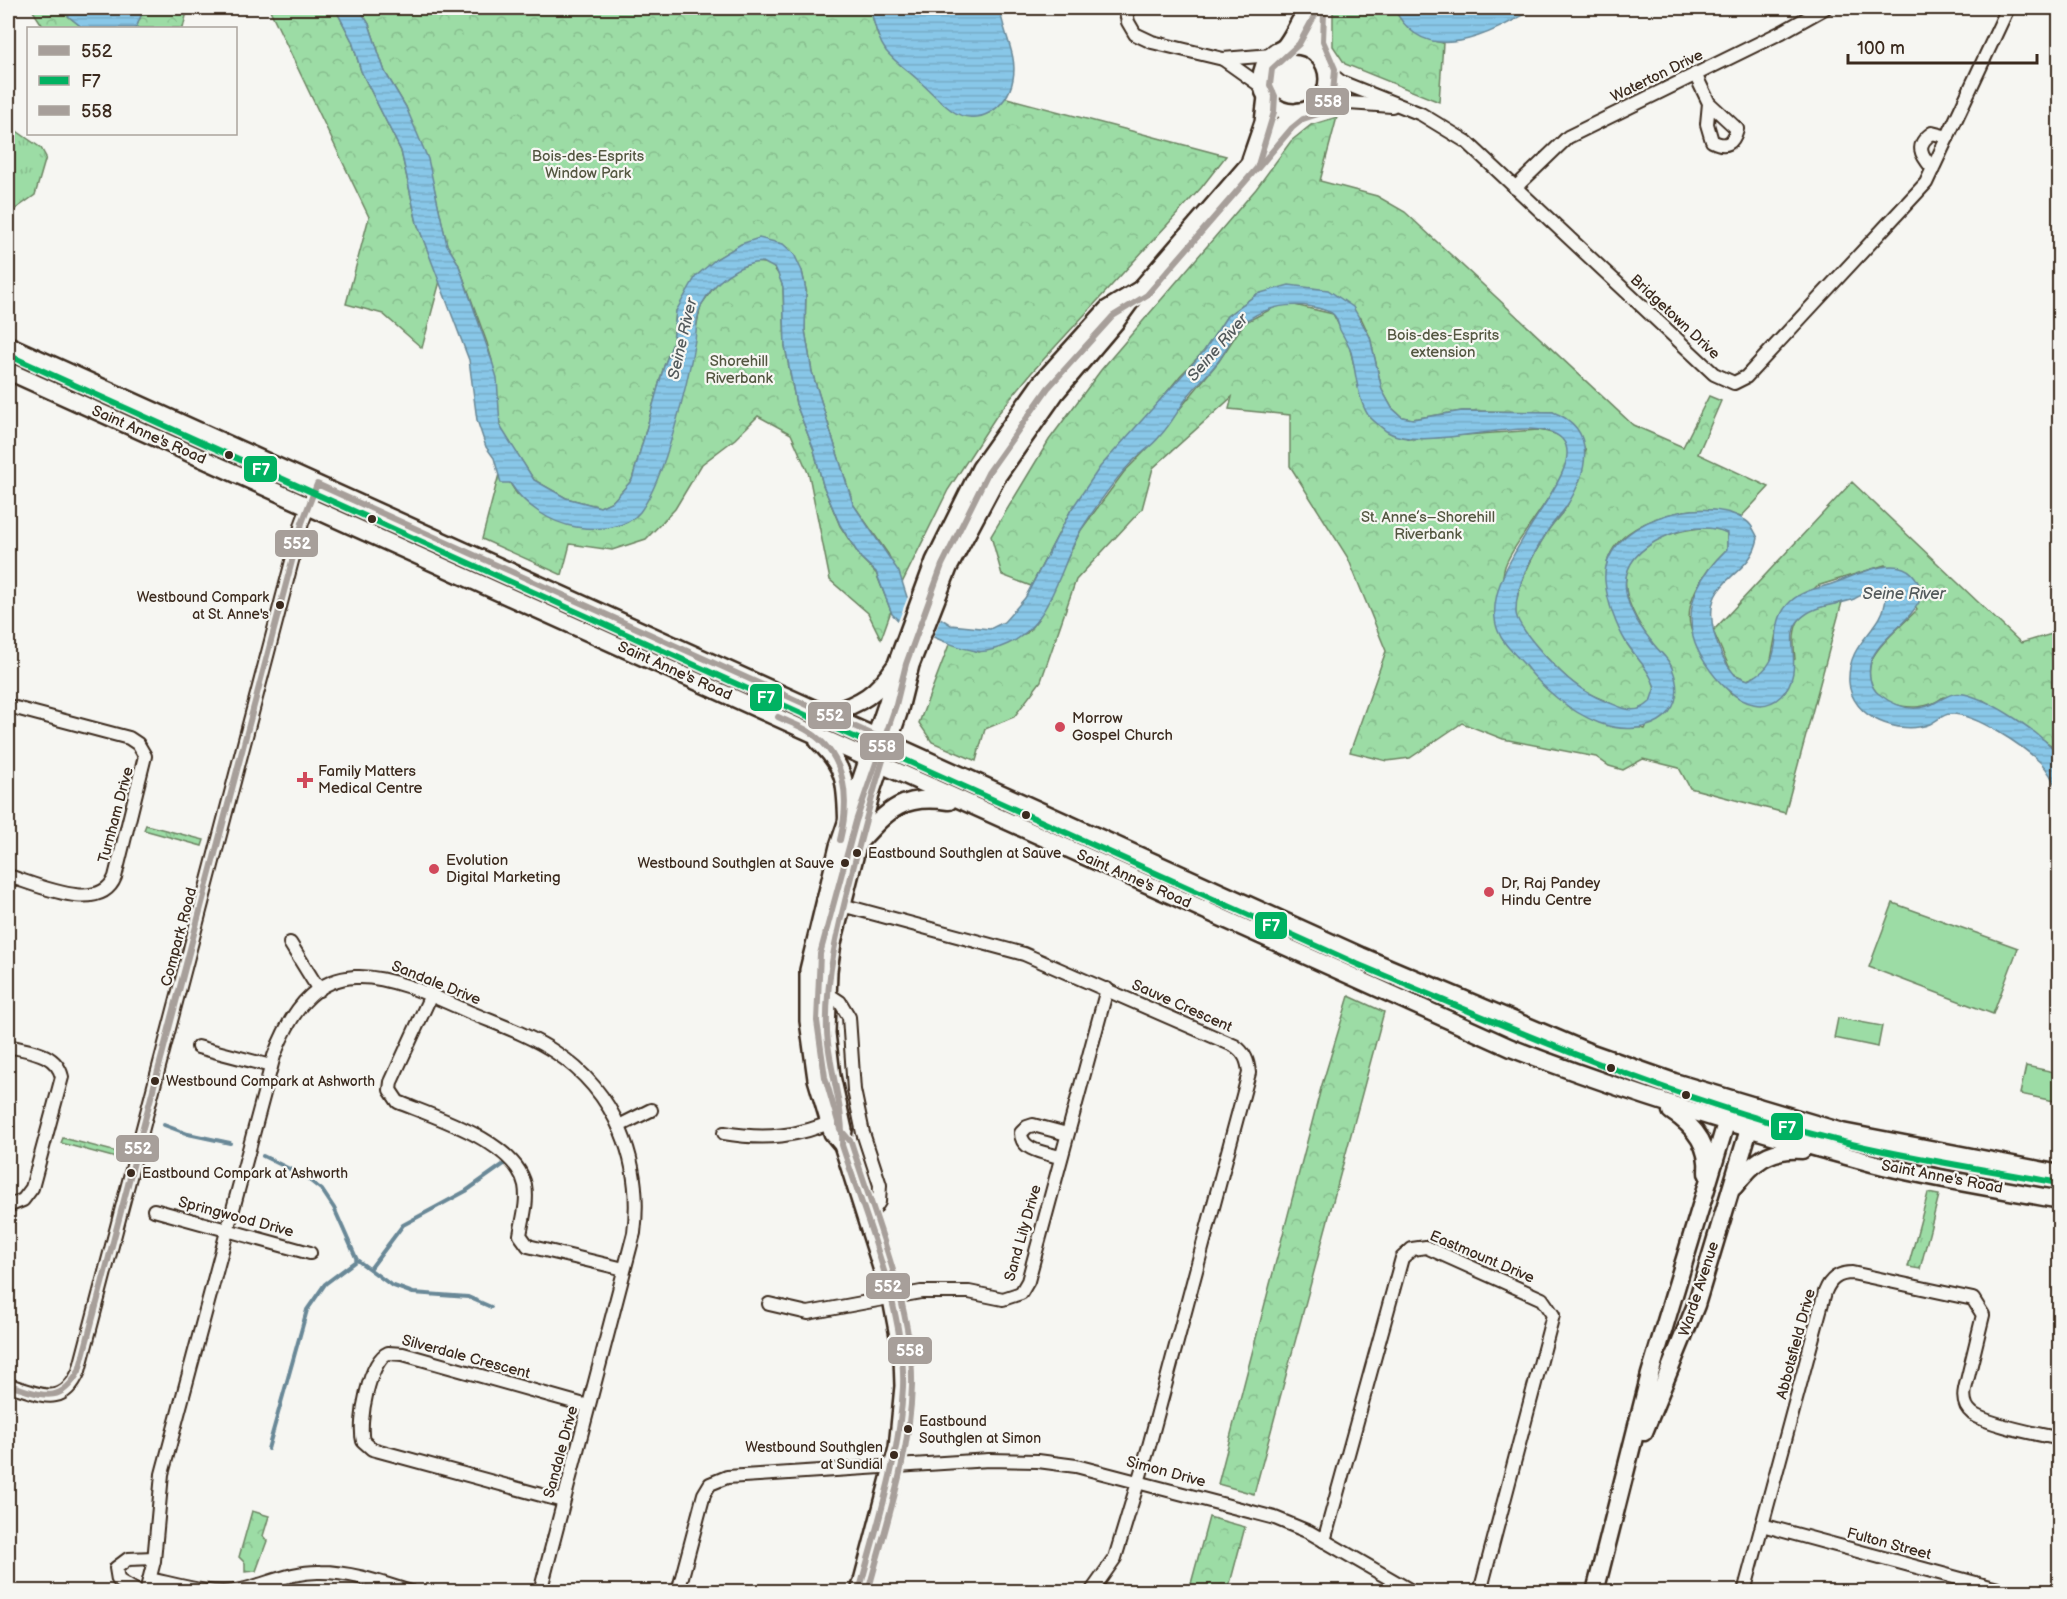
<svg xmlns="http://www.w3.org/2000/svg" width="2067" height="1599" viewBox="0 0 2067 1599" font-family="'Balsamiq Sans',sans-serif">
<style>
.grass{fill:url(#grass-tufts);stroke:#6c8362;stroke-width:1.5}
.forest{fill:url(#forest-crowns);stroke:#6c8362;stroke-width:1.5}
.pitch{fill:#9cdca5;stroke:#6c8362;stroke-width:1.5}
.water{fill:url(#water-rules);stroke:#698897;stroke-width:1.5}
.pier{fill:#f6f6f2}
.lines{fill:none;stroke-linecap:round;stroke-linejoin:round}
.stream{stroke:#698897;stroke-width:4}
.minor-casing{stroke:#3b2a1e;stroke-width:16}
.tertiary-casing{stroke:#3b2a1e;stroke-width:20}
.secondary-casing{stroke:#3b2a1e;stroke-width:21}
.minor{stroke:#f6f6f2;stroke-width:12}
.tertiary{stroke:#f6f6f2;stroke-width:15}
.secondary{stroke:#f6f6f2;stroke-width:16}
.bus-1-casing{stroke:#f6f6f2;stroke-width:10}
.bus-2-casing{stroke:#f6f6f2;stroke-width:10}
.bus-3-casing{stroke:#f6f6f2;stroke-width:10}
.bus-1{stroke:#a79f9a;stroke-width:6}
.bus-2{stroke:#00b262;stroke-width:6}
.bus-3{stroke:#a79f9a;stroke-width:6}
.bus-dot{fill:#3b2a1e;stroke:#f6f6f2;stroke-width:2}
.poi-dot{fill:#d1495b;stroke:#f6f6f2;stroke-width:2}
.labels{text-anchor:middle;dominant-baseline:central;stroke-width:4.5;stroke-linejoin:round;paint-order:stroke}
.bus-label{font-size:14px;fill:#3b2a1e;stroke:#f6f6f2;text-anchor:start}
.street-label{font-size:15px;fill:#3b2a1e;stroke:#f6f6f2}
.park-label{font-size:15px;fill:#535640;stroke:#f6f6f2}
.poi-label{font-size:15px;fill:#3b2a1e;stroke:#f6f6f2;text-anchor:start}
.water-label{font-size:16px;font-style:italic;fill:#52595b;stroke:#f6f6f2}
.line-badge{stroke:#f6f6f2;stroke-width:2}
.badge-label{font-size:16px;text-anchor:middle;font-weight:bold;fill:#fff}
</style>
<defs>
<pattern id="grass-tufts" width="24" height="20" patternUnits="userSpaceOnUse" patternTransform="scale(1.5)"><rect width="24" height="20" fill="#9cdca5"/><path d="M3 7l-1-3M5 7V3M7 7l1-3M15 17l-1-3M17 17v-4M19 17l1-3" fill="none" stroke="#87bd8e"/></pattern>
<pattern id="forest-crowns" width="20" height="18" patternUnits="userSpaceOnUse" patternTransform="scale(1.5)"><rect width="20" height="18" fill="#9cdca5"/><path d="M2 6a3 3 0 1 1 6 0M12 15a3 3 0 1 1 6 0" fill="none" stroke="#87bd8e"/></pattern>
<pattern id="water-rules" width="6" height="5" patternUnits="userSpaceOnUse" patternTransform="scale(1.5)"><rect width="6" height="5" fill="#88c7e8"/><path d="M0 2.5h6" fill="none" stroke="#76abc7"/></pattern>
</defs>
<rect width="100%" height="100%" fill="#f6f6f2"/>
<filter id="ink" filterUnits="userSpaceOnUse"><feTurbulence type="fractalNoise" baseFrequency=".0167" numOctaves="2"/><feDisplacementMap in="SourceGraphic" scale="12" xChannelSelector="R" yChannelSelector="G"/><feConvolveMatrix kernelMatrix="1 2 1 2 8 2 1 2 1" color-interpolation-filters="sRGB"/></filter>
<g filter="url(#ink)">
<!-- grass -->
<g class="grass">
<polygon points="8,125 41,148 46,157 35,195 14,210 8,209"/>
<polygon points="146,825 204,840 202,846 144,830"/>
<polygon points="63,1138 121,1153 120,1159 61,1143"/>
<polygon points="1928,1193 1939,1195 1920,1269 1908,1267"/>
</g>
<!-- forest -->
<g class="forest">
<polygon points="31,8 64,8 68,16 83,28 44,28"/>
<polygon points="144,8 188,8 183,28 136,28"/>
<polygon points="269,8 335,8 352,41 361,71 401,151 417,223 440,281 422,348 383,314 346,304 369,217"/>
<polygon points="359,8 817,8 822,14 870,8 878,36 1007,98 1226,156 1201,188 1032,372 997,415 948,490 902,583 888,554 853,504 812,372 805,330 806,290 802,271 742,244 716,259 676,311 673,343 664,366 632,480 613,501 600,507 566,498 534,480 503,432 500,426 492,361 487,343 458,263 447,245 434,188 406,107 385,72 369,24"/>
<path d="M1333 8H1394C1404 29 1420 39 1443 43L1439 102 1345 64 1333 46Z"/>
<path d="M1337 117 1320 181 1377 196 1405 212 1633 425 1683 447 1709 396 1721 401 1698 454 1769 487 1741 517C1721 511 1705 507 1684 511 1654 517 1609 533 1606 570 1605 578 1621 631 1625 640 1633 658 1667 680 1650 703 1637 720 1615 705 1601 699 1578 690 1564 676 1548 659 1537 648 1523 633 1517 619 1509 598 1536 549 1548 531 1553 522 1562 515 1567 506 1575 488 1579 468 1586 450L1553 412 1462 411 1412 419 1402 417 1392 408 1382 390 1370 337 1361 318 1257 294 1227 316 1204 351 1180 376 1071 510 1031 586 1002 575 991 536 1049 440 1101 370 1256 189 1291 141 1311 125Z"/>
<polygon points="755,262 771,264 779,275 783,287 785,346 796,404 814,450 823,485 840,526 861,558 876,573 891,611 881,639 868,613 830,580 809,475 791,434 758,416 735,439 702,464 675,509 646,539 612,550 570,544 562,575 482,539 499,474 510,483 517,494 621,524 690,356 701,305 717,283 735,269"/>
<path d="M1290 304 1333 314 1349 345 1363 402 1408 439 1538 430C1548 432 1560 433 1566 443 1582 470 1509 543 1504 570 1500 588 1505 624 1506 644L1569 707 1645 729 1672 668C1666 657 1656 649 1649 639 1632 614 1612 578 1638 554 1648 545 1660 536 1674 533 1689 529 1713 524 1727 533V549C1705 570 1677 606 1695 639 1705 658 1719 676 1731 694L1795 659C1790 615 1801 610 1842 602L1785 813 1690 788 1679 768 1643 759 1623 770 1609 766 1596 757 1503 739 1462 723 1410 758 1387 761 1350 752 1386 651 1348 558 1290 466V415L1229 409 1232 397 1153 468 1142 509 1076 580 1041 681 1014 717 985 729 976 761 932 742 919 723 950 642 979 652 1027 633 1038 619 1081 530 1124 472 1146 450 1219 361 1244 323 1275 307Z"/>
<path d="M1852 482 2021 643 2059 632V755L2051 745 1983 700 1943 697C1917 719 1859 704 1871 662 1875 647 1905 622 1917 610L1885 565 1817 586 1777 628 1770 665 1761 674 1747 680 1732 673 1713 631Z"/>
<polygon points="1349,996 1384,1012 1254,1494 1218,1484 1321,1088"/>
<polygon points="252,1511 269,1516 263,1536 267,1541 256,1571 245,1572 245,1563 239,1557"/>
<polygon points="1209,1517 1245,1527 1228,1591 1189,1591"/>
</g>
<!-- pitch -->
<g class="pitch">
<polygon points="1893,903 2018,948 1993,1014 1869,967"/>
<polygon points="1838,1018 1882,1026 1878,1047 1834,1038"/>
<polygon points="2026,1066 2059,1073 2054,1101 2020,1094"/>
</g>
<!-- water -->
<g class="water">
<polygon points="64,8 91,8 98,13 107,14 118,8 144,8 136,28 83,28 68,16"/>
<path d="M335 8H359L369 24 385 72 406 107 428 159 447 245 458 263 492 361 497 378 500 426 534 480 566 498 600 507 613 501 632 480 664 366 673 343 676 311 696 276 716 259 741 244 759 238 783 244 794 254 802 271 806 290 805 330 812 372 853 504 899 572 907 597 951 625 990 629 1004 622 1025 598 1071 510 1100 467 1204 351 1227 316 1257 294 1289 285 1328 290 1353 307 1370 337 1382 390 1392 408 1402 417 1413 419 1462 411 1553 412C1598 429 1588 473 1566 507 1560 516 1552 523 1547 532 1533 555 1515 585 1516 613 1517 625 1538 648 1547 658 1565 677 1580 691 1605 701 1622 707 1634 717 1650 702L1655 687 1652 680C1646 666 1634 655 1626 642 1616 626 1607 601 1605 581 1600 522 1704 492 1745 520 1753 525 1754 531 1758 538 1750 581 1700 575 1714 633 1718 648 1725 664 1735 675L1748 680C1792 661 1763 626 1791 601 1804 589 1822 588 1837 582 1866 571 1914 546 1922 596 1912 621 1879 639 1871 661 1868 671 1869 687 1879 694 1897 708 1917 714 1938 701 1947 696 1953 692 1964 694 1992 700 2041 733 2059 755V794C2055 783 2049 771 2041 763 2023 746 1975 713 1950 714 1943 714 1937 721 1930 724 1900 736 1851 718 1849 682 1847 639 1884 632 1886 597 1883 593 1880 591 1875 591 1867 591 1860 596 1854 599 1835 606 1814 604 1799 620 1782 638 1807 670 1781 696 1748 728 1700 666 1693 637 1685 600 1701 574 1727 549V533C1709 524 1682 528 1664 537 1610 562 1619 601 1652 642 1658 651 1668 657 1672 668 1693 720 1640 739 1599 723 1570 712 1542 688 1523 663 1514 653 1503 644 1498 631 1473 568 1593 472 1562 439 1534 410 1424 456 1386 431 1381 427 1372 420 1368 415 1357 398 1356 371 1351 352 1348 344 1344 337 1340 330 1337 321 1337 314 1327 311 1301 301 1272 304 1249 319 1235 328 1229 346 1220 359 1211 372 1198 383 1188 396 1179 409 1171 424 1160 436 1153 445 1144 451 1136 458 1117 476 1095 508 1081 530 1059 568 1051 625 1008 644 999 648 985 653 976 651 951 647 924 632 900 622L892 614 876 572 861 558 840 525 823 485 814 450 796 404 785 346 783 287 776 269 763 262C737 263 714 282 702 304 696 315 697 328 695 340 688 382 665 479 640 512 626 530 596 530 576 527 550 523 524 505 510 483H501L494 458 486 447 477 420 469 360 417 223 401 151 361 71 352 41Z"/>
<path d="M870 8H1000C1002 32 1018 54 1013 79 1008 108 977 129 951 110 939 101 928 89 917 79 907 70 894 61 886 51 877 38 874 22 870 8Z"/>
<path d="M1394 8H1536C1492 33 1425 71 1394 8Z"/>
</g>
<!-- pier -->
<polygon class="pier" points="909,594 942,615 933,638 897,624"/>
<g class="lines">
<!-- stream -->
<g class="stream">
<polyline points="164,1125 188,1134 230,1143"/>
<polyline points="263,1156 304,1176 322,1190 334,1208 357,1260 391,1285 413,1293 468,1297 491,1307"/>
<polyline points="370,1269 403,1225 466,1191 504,1164"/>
<polyline points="268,1449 307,1310 325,1284 357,1260"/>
</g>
<!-- minor casing -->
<g class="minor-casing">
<g id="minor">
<polyline points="1125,8 1128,22 1135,34 1152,42 1223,59 1272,55"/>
<polyline points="1223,59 1261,86"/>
<polyline points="1326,70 1341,82 1421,114 1467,142 1714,374 1734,383 1746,377 1926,183 2008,8"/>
<path d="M1695 74 1709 103 1707 124 1712 141C1726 148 1733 144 1737 129L1709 103"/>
<polyline points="1319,101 1392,106"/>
<path d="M1933 169C1920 154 1915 145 1932 133L1948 137"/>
<polyline points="1515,188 1568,137 1782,32 1825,8"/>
<path d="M8 706 129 738 138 744 145 756 115 877C100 915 36 884 8 876"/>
<path d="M823 900 1024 954 1235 1046C1245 1053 1248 1061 1249 1073L1149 1446 1115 1558 1091 1592"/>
<polyline points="290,943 319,990"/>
<polyline points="828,994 840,1002 849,1017 854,1090 863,1133 880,1185 879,1202 866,1222"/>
<path d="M431 995 391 1082 390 1090 398 1102C435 1117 516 1142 525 1185 528 1202 523 1218 520 1235L528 1246 624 1269"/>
<path d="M8 1046C28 1051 56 1052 62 1077L32 1188 23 1200 8 1206"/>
<polyline points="198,1047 271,1066"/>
<polyline points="619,1126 651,1110"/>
<path d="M724 1133C765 1140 798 1137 836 1120"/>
<path d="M1060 1157C1047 1153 1021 1151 1021 1133L1027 1127 1033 1125 1067 1134"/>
<polyline points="154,1210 310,1253"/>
<polyline points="769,1304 808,1313 921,1292 969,1292 1003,1299 1021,1293 1028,1281 1107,989"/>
<path d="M8 1385C40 1393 62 1410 79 1371L302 523 317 484"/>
<path d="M563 1501 372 1449 363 1441C358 1422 369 1361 388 1353L403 1354 588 1406"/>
<polyline points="1762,1525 2009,1592"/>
<polyline points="1324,1541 1402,1258 1412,1249 1426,1247 1542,1299 1553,1315 1480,1592"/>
<path d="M150 1579C178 1585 212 1596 241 1590 268 1584 292 1571 321 1572 351 1572 382 1583 411 1592"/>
<polyline points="138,1592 118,1580 116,1568 128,1559 154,1558"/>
<path d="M146 1592 154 1561 162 1474 274 1056C316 943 383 973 469 1012 497 1024 530 1035 555 1052 616 1092 643 1162 634 1233L540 1592"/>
<polyline points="678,1592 704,1494 710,1484 727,1477 989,1460 1038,1461 1076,1466 1275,1518 1309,1532 1413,1592"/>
<path d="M1744 1592 1825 1292C1830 1279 1838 1273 1852 1273L1973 1299 1983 1315 1965 1389C1963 1399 1965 1408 1973 1414 1989 1425 2039 1434 2060 1439"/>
</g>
</g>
<!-- tertiary casing -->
<g class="tertiary-casing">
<g id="tertiary">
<polyline points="1309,8 1315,14 1314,43 1317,55"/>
<circle cx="1294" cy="79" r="33"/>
<path d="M1283 48C1294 36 1298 19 1309 8"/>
<polyline points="1250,160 1263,122 1266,97"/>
<polyline points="842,1145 844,1130 832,1076 827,1033 829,971 833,943 872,791 899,713 911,665 949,568 998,476 1056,393 1116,322 1140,289 1286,121 1299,111"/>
<polyline points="859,1592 897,1448 903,1386 902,1357 891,1299 842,1145 832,1133 816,1079 808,1021 808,970 838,846 887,702 897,661 934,561 980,468 1041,382 1107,309 1140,289"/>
</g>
</g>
<!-- secondary casing -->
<g class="secondary-casing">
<g id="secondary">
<polyline points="8,345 1361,956 1586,1051 1674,1082 1842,1132 2060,1174"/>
<path d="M8 371 1511 1048C1629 1094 1749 1130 1872 1163 1933 1179 1997 1188 2060 1200"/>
<path d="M828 714C862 703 876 695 896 665"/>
<path d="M818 741C845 766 846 783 847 818"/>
<path d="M860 841C889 809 903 794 949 801"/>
<path d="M1671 1111C1693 1125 1710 1145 1707 1173"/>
<path d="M1734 1187C1753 1162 1769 1148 1802 1150"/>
<polyline points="1644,1432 1696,1305 1756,1106"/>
<polyline points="1595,1592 1650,1374 1733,1100"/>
</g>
</g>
<!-- minor -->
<use href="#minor" class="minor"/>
<!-- tertiary -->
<use href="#tertiary" class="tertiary"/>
<!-- secondary -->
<use href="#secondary" class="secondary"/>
<!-- bus-1 casing -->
<g class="bus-1-casing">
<g id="bus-1">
<path d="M778 717C788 722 799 725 808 731 847 755 850 799 840 840"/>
<path d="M8 1385C41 1394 59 1407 79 1371L302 523 317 484 889 742C875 782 865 824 854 865 840 920 825 975 827 1032 829 1070 844 1106 842 1145 865 1216 906 1313 903 1387 900 1457 877 1524 859 1592"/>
</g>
</g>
<!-- bus-2 casing -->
<g class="bus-2-casing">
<path id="bus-2" d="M8 355 1357 964C1515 1031 1672 1099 1839 1141 1911 1159 1986 1169 2058 1183"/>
</g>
<!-- bus-3 casing -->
<g class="bus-3-casing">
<g id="bus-3">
<polyline points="1258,168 1292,128 1303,119 1318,114 1333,94 1335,69 1323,41 1324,13 1321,8"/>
<path d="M868 1592C886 1524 910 1456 912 1386 914 1309 874 1216 851 1142L840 1129 825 1077 817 1021 820 954 856 821 896 705 906 664 942 565 988 473 1048 388 1113 316 1147 295 1257 168 1274 112 1275 96 1270 85 1272 69 1299 44 1315 15"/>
</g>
</g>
<!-- bus-1 -->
<use href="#bus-1" class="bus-1"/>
<!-- bus-2 -->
<use href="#bus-2" class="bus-2"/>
<!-- bus-3 -->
<use href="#bus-3" class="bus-3"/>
</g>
</g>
<!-- markers -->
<g class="bus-dot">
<circle cx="229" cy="455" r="5"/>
<circle cx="372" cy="519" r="5"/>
<circle cx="280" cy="605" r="5"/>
<circle cx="1026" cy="815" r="5"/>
<circle cx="857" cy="853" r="5"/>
<circle cx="845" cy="863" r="5"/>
<circle cx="1611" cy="1068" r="5"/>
<circle cx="155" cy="1081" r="5"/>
<circle cx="1686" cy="1095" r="5"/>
<circle cx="131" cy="1173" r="5"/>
<circle cx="908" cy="1429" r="5"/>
<circle cx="894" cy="1455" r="5"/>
</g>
<g class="poi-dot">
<circle cx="1060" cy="727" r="6"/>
<path d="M302 771h6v6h6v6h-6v6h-6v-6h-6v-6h6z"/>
<circle cx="434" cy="869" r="6"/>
<circle cx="1489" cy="892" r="6"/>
</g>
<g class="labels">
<!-- bus labels -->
<g class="bus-label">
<text x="269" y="597" text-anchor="end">Westbound Compark<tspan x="269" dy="17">at St. Anne's</tspan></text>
<text x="868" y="853">Eastbound Southglen at Sauve</text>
<text x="834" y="863" text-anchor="end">Westbound Southglen at Sauve</text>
<text x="166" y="1081">Westbound Compark at Ashworth</text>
<text x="142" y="1173">Eastbound Compark at Ashworth</text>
<text x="919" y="1421">Eastbound<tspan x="919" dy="17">Southglen at Simon</tspan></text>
<text x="883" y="1447" text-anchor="end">Westbound Southglen<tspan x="883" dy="17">at Sundial</tspan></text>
</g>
<!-- street labels -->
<g class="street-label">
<text transform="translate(1657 76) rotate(-26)">Waterton Drive</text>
<text transform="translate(1675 317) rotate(43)">Bridgetown Drive</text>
<text transform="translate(149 435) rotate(24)">Saint Anne's Road</text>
<text transform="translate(675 671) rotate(24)">Saint Anne's Road</text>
<text transform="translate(116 815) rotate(-75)">Turnham Drive</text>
<text transform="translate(1134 879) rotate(24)">Saint Anne's Road</text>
<text transform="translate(179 937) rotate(-75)">Compark Road</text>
<text transform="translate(436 983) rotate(22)">Sandale Drive</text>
<text transform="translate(1182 1006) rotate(24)">Sauve Crescent</text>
<text transform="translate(1942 1177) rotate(11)">Saint Anne's Road</text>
<text transform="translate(236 1217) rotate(15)">Springwood Drive</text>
<text transform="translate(1023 1233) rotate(-74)">Sand Lily Drive</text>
<text transform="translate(1482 1257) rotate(23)">Eastmount Drive</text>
<text transform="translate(1699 1289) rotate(-72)">Warde Avenue</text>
<text transform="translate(1796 1344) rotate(-75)">Abbotsfield Drive</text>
<text transform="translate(466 1357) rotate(15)">Silverdale Crescent</text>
<text transform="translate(561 1452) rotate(-75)">Sandale Drive</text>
<text transform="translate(1166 1472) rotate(15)">Simon Drive</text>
<text transform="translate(1889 1544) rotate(15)">Fulton Street</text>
</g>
<!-- park labels -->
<g class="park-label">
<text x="588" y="156">Bois-des-Esprits<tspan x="588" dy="17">Window Park</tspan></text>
<text x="1443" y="335">Bois-des-Esprits<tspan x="1443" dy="17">extension</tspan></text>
<text x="739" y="361">Shorehill<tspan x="739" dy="17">Riverbank</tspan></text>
<text x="1428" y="517">St. Anne’s–Shorehill<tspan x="1428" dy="17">Riverbank</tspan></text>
</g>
<!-- poi labels -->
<g class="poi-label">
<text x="1072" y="718">Morrow<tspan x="1072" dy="17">Gospel Church</tspan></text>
<text x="318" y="771">Family Matters<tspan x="318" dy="17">Medical Centre</tspan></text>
<text x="446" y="860">Evolution<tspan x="446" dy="17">Digital Marketing</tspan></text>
<text x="1501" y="883">Dr, Raj Pandey<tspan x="1501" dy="17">Hindu Centre</tspan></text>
</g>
<!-- water labels -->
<g class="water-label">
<text transform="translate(683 339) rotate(-77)">Seine River</text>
<text transform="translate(1218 348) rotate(-49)">Seine River</text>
<text x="1904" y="594">Seine River</text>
</g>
</g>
<g class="line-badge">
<rect x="1305" y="87" width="45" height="29" rx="6" fill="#a79f9a"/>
<rect x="243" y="455" width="35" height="28" rx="6" fill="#00b262"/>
<rect x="274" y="529" width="45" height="29" rx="6" fill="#a79f9a"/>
<rect x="749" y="683" width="34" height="29" rx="6" fill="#00b262"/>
<rect x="807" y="701" width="45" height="29" rx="6" fill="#a79f9a"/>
<rect x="859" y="732" width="46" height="29" rx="6" fill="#a79f9a"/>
<rect x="1254" y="911" width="34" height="29" rx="6" fill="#00b262"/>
<rect x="1770" y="1112" width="34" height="29" rx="6" fill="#00b262"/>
<rect x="115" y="1134" width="45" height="29" rx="6" fill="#a79f9a"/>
<rect x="865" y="1272" width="46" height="28" rx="6" fill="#a79f9a"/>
<rect x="887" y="1336" width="46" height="29" rx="6" fill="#a79f9a"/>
</g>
<g class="badge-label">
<text x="1328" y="107">558</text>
<text x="261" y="475">F7</text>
<text x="297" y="549">552</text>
<text x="766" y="703">F7</text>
<text x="830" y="721">552</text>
<text x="882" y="752">558</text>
<text x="1271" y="931">F7</text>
<text x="1787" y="1133">F7</text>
<text x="138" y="1154">552</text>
<text x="888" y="1292">552</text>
<text x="910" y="1356">558</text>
</g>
<!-- margin -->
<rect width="2067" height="1599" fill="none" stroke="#f6f6f2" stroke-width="30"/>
<rect x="15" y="15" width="2037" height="1569" fill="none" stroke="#3b2a1e" stroke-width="2" filter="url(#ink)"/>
<!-- legend -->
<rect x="27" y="27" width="210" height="108" fill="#f6f6f2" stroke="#aba49d" stroke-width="1.5"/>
<rect x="39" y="46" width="30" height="9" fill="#a79f9a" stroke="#aba49d" stroke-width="1.5"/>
<text x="81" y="57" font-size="18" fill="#3b2a1e">552</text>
<rect x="39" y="76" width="30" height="9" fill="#00b262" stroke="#aba49d" stroke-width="1.5"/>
<text x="81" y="87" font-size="18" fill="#3b2a1e">F7</text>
<rect x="39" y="106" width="30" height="9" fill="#a79f9a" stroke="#aba49d" stroke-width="1.5"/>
<text x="81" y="117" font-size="18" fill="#3b2a1e">558</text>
<!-- scale -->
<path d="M1848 54v9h189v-9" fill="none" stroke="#3b2a1e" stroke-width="3"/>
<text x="1857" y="54" font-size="18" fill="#3b2a1e" stroke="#f6f6f2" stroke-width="4.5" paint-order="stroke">100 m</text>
</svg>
